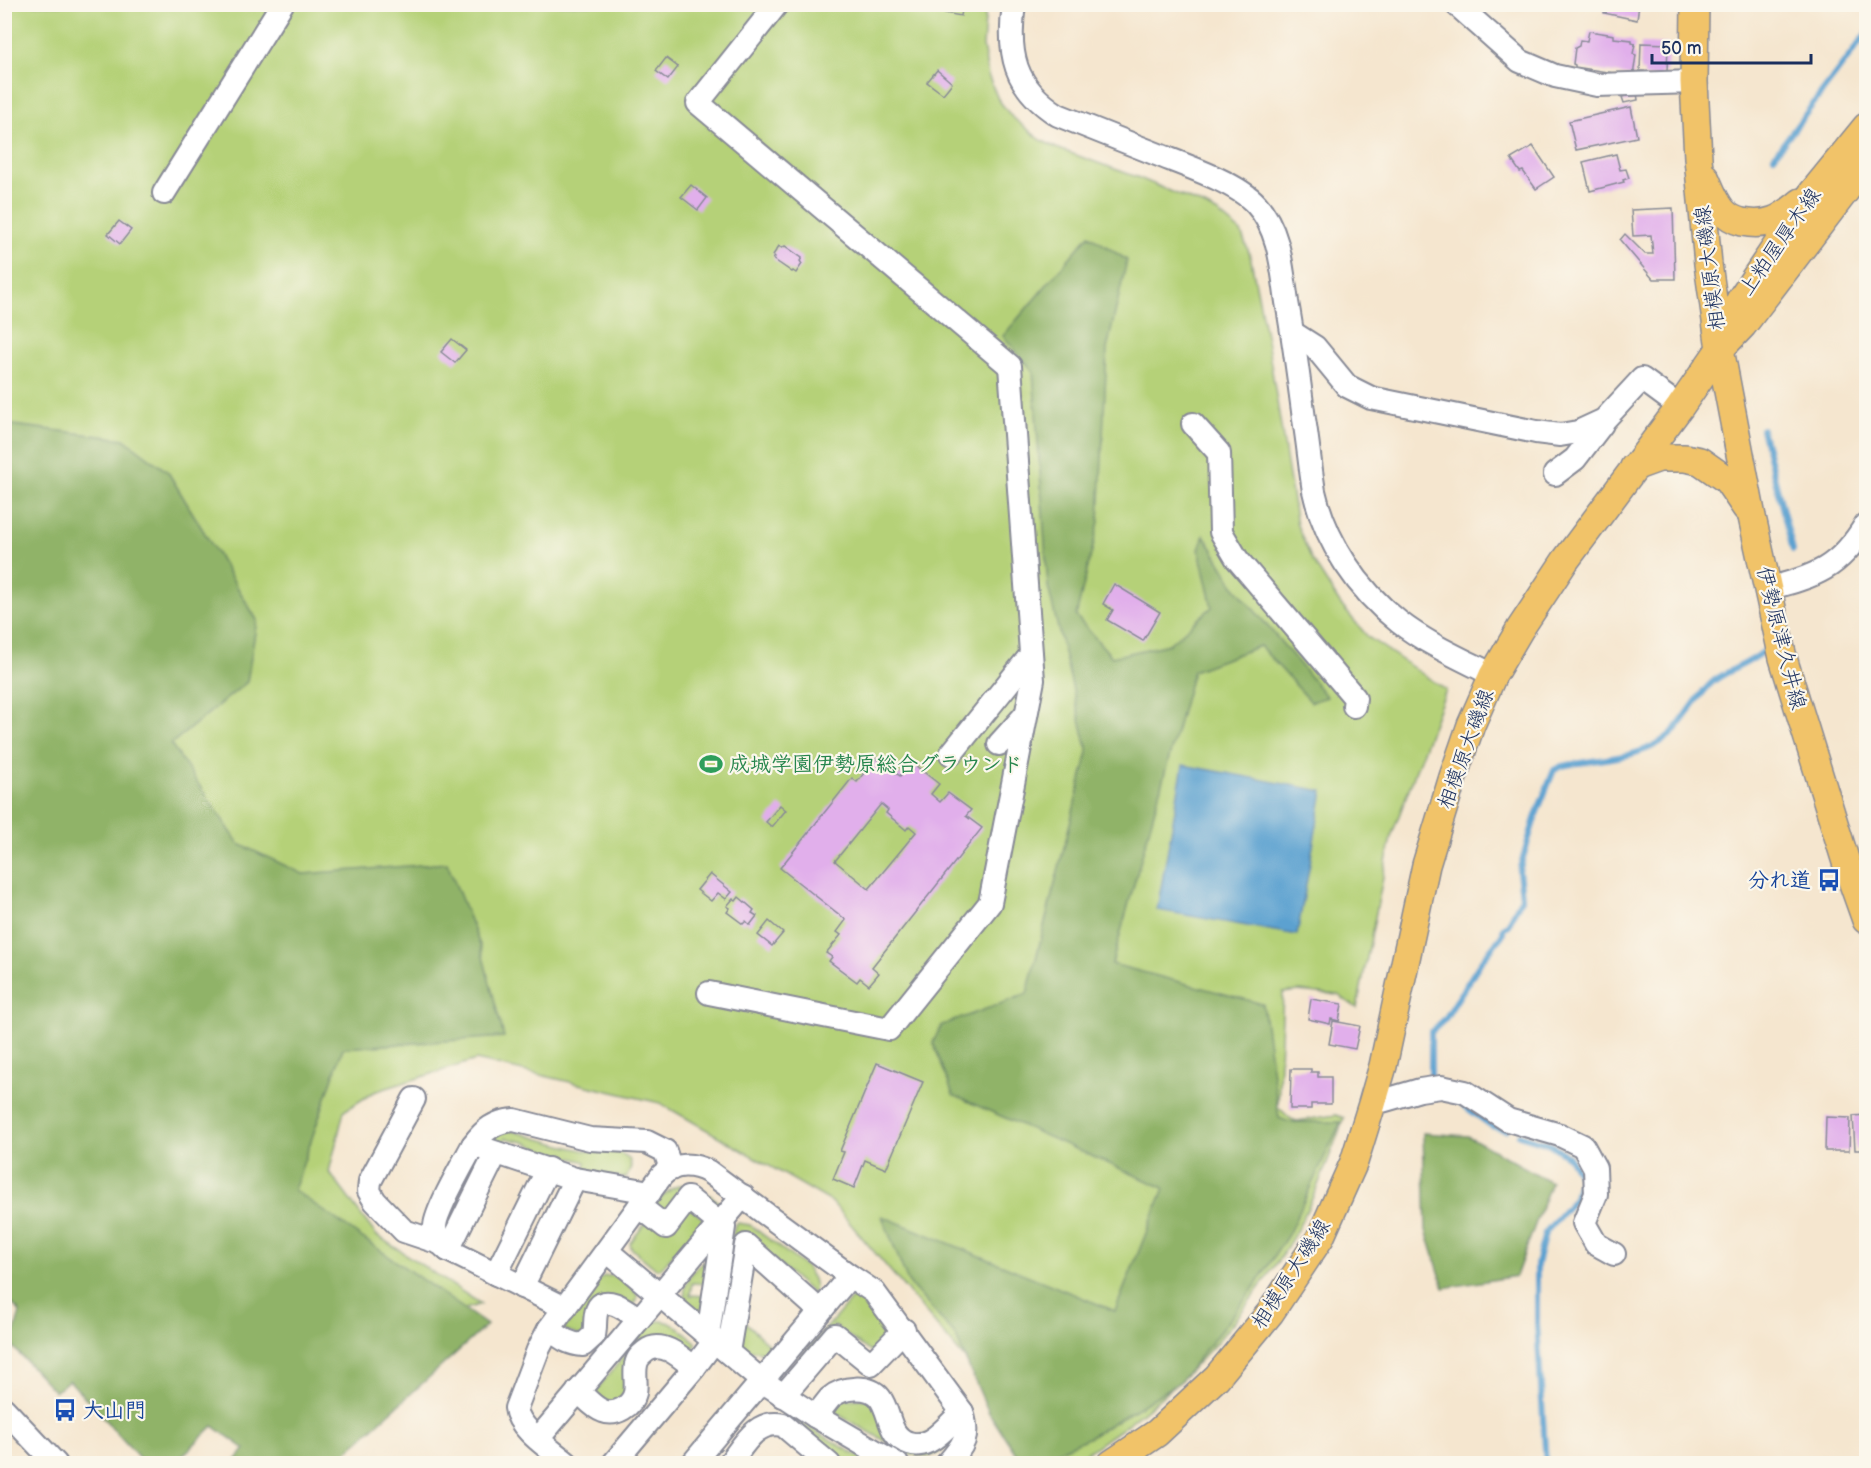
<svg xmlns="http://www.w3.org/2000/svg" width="1871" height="1468" viewBox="0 0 1871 1468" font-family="'Balsamiq Sans','Klee One',sans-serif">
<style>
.green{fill:#b5d178;stroke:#68806b;stroke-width:1.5}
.forest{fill:#90b368;stroke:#567163;stroke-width:1.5}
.water{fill:#5ba1d0;stroke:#3b6897;stroke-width:1.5}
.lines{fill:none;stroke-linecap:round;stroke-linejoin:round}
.stream{stroke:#5ba1d0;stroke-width:6}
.building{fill:#e1afeb;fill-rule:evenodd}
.minor-casing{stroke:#888a96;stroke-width:26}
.major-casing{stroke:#888a96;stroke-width:30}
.minor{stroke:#fff;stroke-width:22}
.major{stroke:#f1c369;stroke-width:27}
.labels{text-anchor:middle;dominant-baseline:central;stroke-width:4.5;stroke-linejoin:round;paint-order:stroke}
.street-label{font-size:21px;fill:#1b2f5e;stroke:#fbf7ec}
.leisure-label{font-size:21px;font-weight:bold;fill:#27864d;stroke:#fbf7ec;text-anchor:start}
.transit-label{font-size:21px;font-weight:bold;fill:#164399;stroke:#fbf7ec;text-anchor:end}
</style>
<rect width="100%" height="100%" fill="#fbf7ec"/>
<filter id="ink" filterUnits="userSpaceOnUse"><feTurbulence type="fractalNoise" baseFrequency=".0167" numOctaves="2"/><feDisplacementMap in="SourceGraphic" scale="12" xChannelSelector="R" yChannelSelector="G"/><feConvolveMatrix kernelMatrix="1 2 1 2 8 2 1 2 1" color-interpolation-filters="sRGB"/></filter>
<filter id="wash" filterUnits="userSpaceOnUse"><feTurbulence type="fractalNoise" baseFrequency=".008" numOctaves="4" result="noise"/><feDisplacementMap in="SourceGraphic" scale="24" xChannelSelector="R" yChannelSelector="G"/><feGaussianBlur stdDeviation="1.35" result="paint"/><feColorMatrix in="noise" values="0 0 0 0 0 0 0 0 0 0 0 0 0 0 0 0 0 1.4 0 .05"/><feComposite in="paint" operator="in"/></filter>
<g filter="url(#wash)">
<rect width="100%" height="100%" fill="#f5e6cf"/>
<!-- green -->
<g class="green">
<path d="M4 5H986L983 46 988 75 998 99 1011 116 1041 140 1056 148 1137 177 1205 206 1218 213 1241 232 1250 255 1267 340 1297 525 1311 558 1341 605 1368 637 1446 690 1391 837 1357 1008 1338 995 1298 991 1283 993 1278 1107 1291 1119 1297 1121 1336 1115 1344 1118C1331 1152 1319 1187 1302 1220 1291 1243 1276 1264 1261 1285 1220 1344 1179 1386 1121 1429 1110 1436 1077 1462 1067 1463 1063 1464 1057 1463 1053 1463L832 1202 660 1103 476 1060 374 1092 344 1111 329 1172 376 1235 481 1304 420 1324 5 899Z"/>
<path d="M509 1130C536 1137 564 1148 591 1151 603 1152 618 1149 627 1157 634 1164 630 1171 626 1178L584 1174 586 1162 546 1151 524 1142 505 1138 503 1147 494 1145 490 1134Z"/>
<path d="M681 1185C697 1186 706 1192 719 1202L714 1208 666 1217 654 1207C662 1196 668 1189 681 1185Z"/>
<polygon points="688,1207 705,1220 660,1269 656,1269 631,1248 630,1243 646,1222"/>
<polygon points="738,1223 750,1225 806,1267 813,1279 815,1287 813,1294 742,1232 738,1234 726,1314 716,1318 735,1224"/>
<path d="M707 1261H711L708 1284 692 1283 690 1295 705 1296 703 1312C672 1306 685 1270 707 1261Z"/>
<path d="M605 1276C621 1274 627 1284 637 1294V1299L633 1306 622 1300 582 1337 563 1330 600 1278Z"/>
<polygon points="855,1295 862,1297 887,1327 888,1334 872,1353 834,1326 786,1382 782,1379"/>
<polygon points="743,1320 769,1345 763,1352 748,1350 739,1342"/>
<path d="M658 1321C674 1320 684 1333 696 1342V1346L688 1354 658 1338 627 1394 612 1406 594 1393 648 1326Z"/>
<path d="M840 1399H871L893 1440 953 1429C954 1431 954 1436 953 1439 950 1448 934 1457 925 1457 918 1457 911 1454 905 1452L837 1414C834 1408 835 1404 840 1399Z"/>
<polygon points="790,1416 868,1462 846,1463"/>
</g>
<!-- forest -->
<g class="forest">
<polygon points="1089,235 1127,260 1107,349 1099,522 1076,616 1112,657 1169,644 1212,607 1199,550 1204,535 1235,587 1327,697 1311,702 1260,646 1193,671 1112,964 1263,1004 1279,1118 1289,1122 1341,1122 1288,1235 1251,1292 1180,1382 1090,1437 1031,1463 1022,1463 989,1413 955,1335 908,1282 882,1216 1115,1311 1164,1188 953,1095 933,1042 942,1025 1027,994 1088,752 1048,587 1033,371 1003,336"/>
<polygon points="5,424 124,439 168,472 257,620 247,682 171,744 239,844 303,874 447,863 480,945 504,1037 343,1048 294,1190 487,1325 334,1463 234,1463 245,1449 213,1426 175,1463 144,1463 69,1380 55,1392 11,1345 20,1312 4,1295"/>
<polygon points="1423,1133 1468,1136 1551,1182 1516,1276 1444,1288 1426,1230"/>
</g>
<!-- water -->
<polygon class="water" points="1183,765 1323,791 1297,935 1157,910"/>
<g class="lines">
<!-- stream -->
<g class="stream">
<polyline points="1774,156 1866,34"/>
<polyline points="1762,429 1793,550"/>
<path d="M1431 1083V1032L1445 1019 1482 960 1503 934V928L1508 925 1522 897 1519 871 1536 815 1554 770 1562 766C1597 758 1643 760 1671 734 1685 720 1700 691 1715 680 1730 669 1749 664 1763 652"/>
<polyline points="1453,1100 1459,1102 1492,1126 1506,1130"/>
<polyline points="1519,1135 1551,1145 1569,1157 1580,1177 1575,1198 1545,1233 1537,1264 1537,1324 1546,1464"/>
</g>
</g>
<g id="blocks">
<!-- building -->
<g class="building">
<polygon points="934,4 963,4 961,16 933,11"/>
<polygon points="1605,4 1639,4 1637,20 1604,13"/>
<polygon points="1589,31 1614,35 1614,38 1632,40 1632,43 1635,44 1633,54 1636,55 1633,76 1575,67 1575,65 1573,64 1575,48 1579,46 1580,40 1587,41"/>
<polygon points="1641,43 1668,44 1667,72 1662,72 1661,77 1644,77 1644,71 1640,71"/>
<polygon points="666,58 678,67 668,80 656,71"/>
<polygon points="937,70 952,83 943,94 927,82"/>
<polygon points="1637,93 1638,100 1624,103 1622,97"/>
<polygon points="1631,107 1637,137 1576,150 1569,121"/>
<polygon points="1533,146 1554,177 1536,189 1523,171 1520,172 1511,159"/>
<polygon points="1616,154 1620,170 1626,169 1629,178 1623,180 1624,182 1590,191 1583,162"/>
<polygon points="691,185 707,198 698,210 681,197"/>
<polygon points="1673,208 1675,279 1653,279 1620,240 1625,234 1645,254 1653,254 1651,235 1633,236 1631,210"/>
<polygon points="119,221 131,230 120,244 108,234"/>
<polygon points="779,246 782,248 785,246 802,258 800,261 802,264 796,273 793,271 792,272 773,259 775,257 773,255"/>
<polygon points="452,339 466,350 455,363 441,352"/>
<polygon points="1114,584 1160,612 1143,641 1107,620 1113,610 1103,604"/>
<path d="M876 758 900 776 911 762 939 784 931 794 940 802 948 793 971 810 966 816 982 828 872 967 879 973 869 985 860 978 857 982 829 961 832 957 826 953 841 935 837 932 846 920 780 868 852 778 857 782ZM881 804 888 810 886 813 906 830 909 826 916 832 869 889 835 861Z"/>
<polygon points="780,805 786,810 772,827 766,822"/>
<polygon points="710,874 732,892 726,899 718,893 711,901 697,890"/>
<polygon points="739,897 754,910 752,913 757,916 750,925 746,921 743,924 727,912 730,908 727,906 733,899 736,901"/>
<polygon points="769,921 783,933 772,946 758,935"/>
<polygon points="1311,999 1342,1004 1339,1021 1331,1019 1330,1024 1308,1019"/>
<polygon points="1333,1021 1360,1026 1355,1049 1329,1044"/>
<polygon points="877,1063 923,1082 886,1169 865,1160 854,1188 833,1179 844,1152 840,1151"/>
<polygon points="1291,1069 1311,1069 1311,1072 1318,1072 1318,1077 1331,1077 1331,1104 1311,1104 1311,1109 1290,1109"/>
<polygon points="1866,1115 1866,1150 1855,1150 1853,1116"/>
<polygon points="1826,1117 1850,1118 1849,1151 1825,1151"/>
</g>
</g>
</g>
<g filter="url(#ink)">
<use href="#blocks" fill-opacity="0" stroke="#888a96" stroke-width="1.5"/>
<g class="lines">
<!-- minor casing -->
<g class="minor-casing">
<g id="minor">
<path d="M1014 4C1007 54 1014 87 1058 115 1093 129 1128 143 1164 157 1190 167 1238 184 1256 204 1280 230 1282 269 1287 302 1294 341 1299 380 1304 419 1308 442 1310 467 1314 491 1325 541 1358 590 1399 622 1427 644 1462 659 1493 675"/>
<polyline points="1456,4 1520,61 1555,76 1597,85 1694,82"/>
<polyline points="164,193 282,4"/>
<polyline points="1293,333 1315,347 1347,386 1371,398 1536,432 1560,435 1578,432 1604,420 1642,379 1680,407"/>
<polyline points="1193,424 1219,453 1221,532 1237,559 1355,698 1354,706"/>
<polyline points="1555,474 1575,459 1602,424"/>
<path d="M1767 589C1816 576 1839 569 1866 524"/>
<polyline points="999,744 1026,714"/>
<polyline points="951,754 1031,655"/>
<polyline points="709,993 889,1029 990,903 1033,680 1010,366 698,103 777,4"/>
<polyline points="414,1099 370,1181 369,1191 375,1201 404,1231 440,1243"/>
<polyline points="1372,1104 1420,1090 1441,1087 1465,1092 1508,1120 1560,1135 1583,1146 1595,1168 1596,1194 1584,1223 1596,1244 1614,1254"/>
<polyline points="473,1145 575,1179 650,1192"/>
<polyline points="639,1206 666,1227 688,1198 724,1227 708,1335"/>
<polyline points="448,1250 496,1153"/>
<polyline points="607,1251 762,1381 815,1416 897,1464"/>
<polyline points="496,1274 548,1169"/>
<polyline points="522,1287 575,1179"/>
<path d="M565 1308 448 1250C440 1244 435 1237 435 1226 436 1210 464 1162 473 1145 484 1130 495 1121 514 1120L590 1139 647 1142 665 1151 671 1169"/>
<path d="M549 1329C561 1338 568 1344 583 1345L594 1335C596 1327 594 1318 597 1310 604 1292 629 1312 639 1319"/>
<polyline points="728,1352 746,1245 820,1311"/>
<path d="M578 1391C585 1397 594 1408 603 1411 616 1416 632 1406 635 1393 637 1384 634 1374 636 1365 637 1358 641 1355 646 1351 662 1339 682 1358 694 1368"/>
<polyline points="783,1396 835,1335 871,1364 904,1330"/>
<polyline points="4,1409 56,1464"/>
<path d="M815 1416C820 1411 825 1404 830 1398 842 1387 869 1384 880 1398 891 1413 888 1437 909 1443 915 1445 921 1445 927 1442 938 1438 953 1420 962 1412"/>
<polyline points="538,1439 743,1196"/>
<path d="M568 1464C552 1450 518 1429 516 1408L538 1350 549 1329 662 1175C675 1162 694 1164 709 1172L850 1276 874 1292 962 1412C970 1437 964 1445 947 1464"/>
<polyline points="613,1464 694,1368 715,1340"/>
<polyline points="692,1464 850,1276"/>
<path d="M729 1464C744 1445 756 1419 783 1425L829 1464"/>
</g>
</g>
<!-- major casing -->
<g class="major-casing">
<g id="major">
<polyline points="1695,4 1694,82 1698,158 1708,264 1720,349 1752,517 1783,658 1850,875 1866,920"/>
<path d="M1705 177C1710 188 1714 200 1722 210 1727 216 1734 220 1742 222 1768 227 1781 219 1801 202"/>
<polyline points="1735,312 1740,300 1813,192 1866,127"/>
<polyline points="1634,467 1659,458 1685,458 1700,461 1727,480 1746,508"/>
<polyline points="1111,1464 1157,1433 1217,1377 1270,1313 1320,1238 1354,1162 1372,1104 1383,1066 1426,865 1453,777 1471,725 1493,675 1520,629 1565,561 1680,407 1720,349 1743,325 1866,164"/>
</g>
</g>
<!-- minor -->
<use href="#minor" class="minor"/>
<!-- major -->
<use href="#major" class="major"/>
</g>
</g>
<!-- icons -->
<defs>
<g id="stadium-bare" transform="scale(1.8)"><path d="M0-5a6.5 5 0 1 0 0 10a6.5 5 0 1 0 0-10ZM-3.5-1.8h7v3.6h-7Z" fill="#2e9e5b" stroke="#fbf7ec" stroke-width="2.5" paint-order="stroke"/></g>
<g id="bus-bare" transform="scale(1.8)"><path d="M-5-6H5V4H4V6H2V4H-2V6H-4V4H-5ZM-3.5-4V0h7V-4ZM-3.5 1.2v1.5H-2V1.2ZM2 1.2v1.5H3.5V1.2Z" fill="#1a4fb4" stroke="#fbf7ec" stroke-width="2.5" paint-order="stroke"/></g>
</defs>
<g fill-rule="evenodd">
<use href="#stadium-bare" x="711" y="764"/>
<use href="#bus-bare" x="1829" y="880"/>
<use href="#bus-bare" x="65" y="1410"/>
</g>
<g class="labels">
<!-- street labels -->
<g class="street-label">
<text transform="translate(1780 242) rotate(-55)">上粕屋厚木線</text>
<text transform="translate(1710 268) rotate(-97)">相模原大磯線</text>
<text transform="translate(1781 638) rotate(76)">伊勢原津久井線</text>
<text transform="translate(1466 749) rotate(-70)">相模原大磯線</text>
<text transform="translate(1291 1274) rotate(-57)">相模原大磯線</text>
</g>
<!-- leisure labels -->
<g class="leisure-label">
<text x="729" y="764">成城学園伊勢原総合グラウンド</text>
</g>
<!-- transit labels -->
<g class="transit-label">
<text x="1811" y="880">分れ道</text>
<text x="83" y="1410" text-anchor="start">大山門</text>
</g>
</g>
<!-- margin -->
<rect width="1871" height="1468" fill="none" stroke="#fbf7ec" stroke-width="24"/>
<!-- scale -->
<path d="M1652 54v9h159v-9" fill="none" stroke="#1b2f5e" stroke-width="3"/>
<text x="1661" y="54" font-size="18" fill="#1b2f5e" stroke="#fbf7ec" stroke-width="4.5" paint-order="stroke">50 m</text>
</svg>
